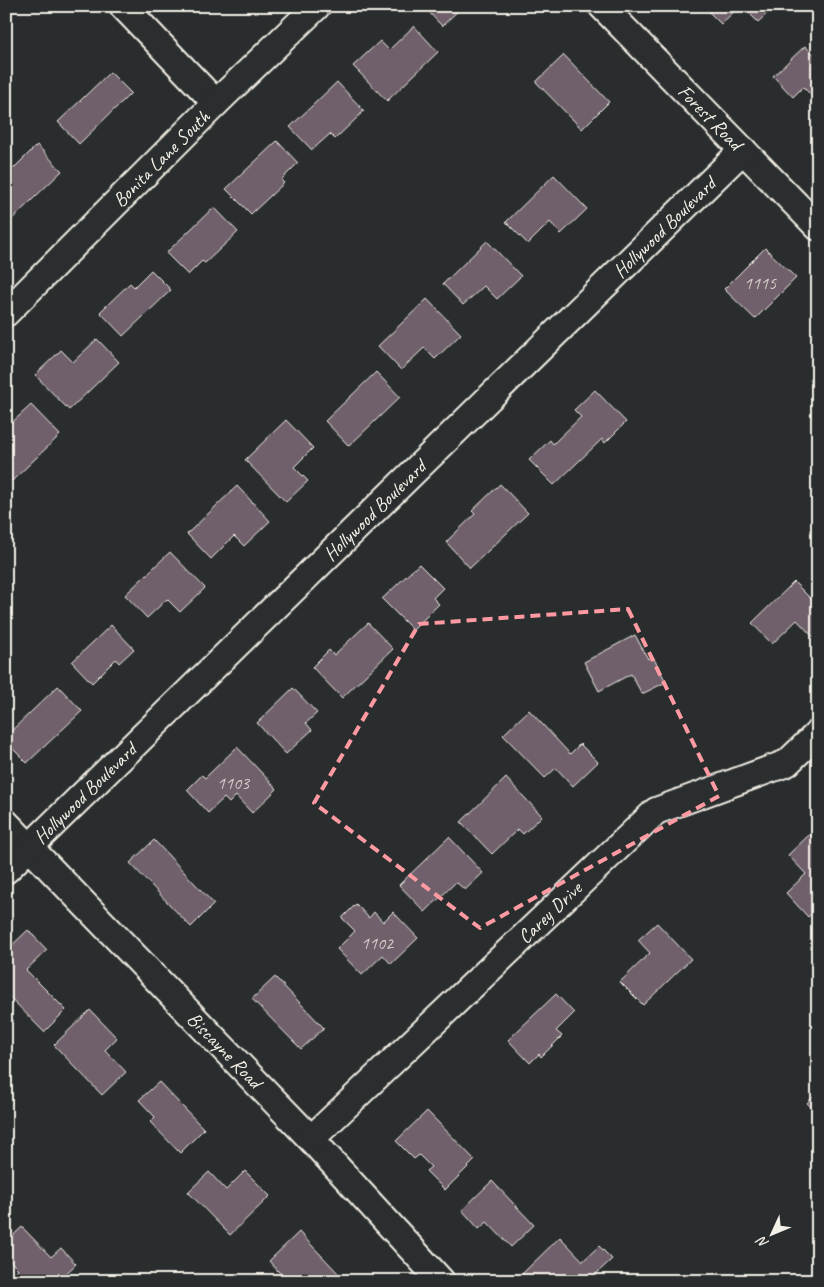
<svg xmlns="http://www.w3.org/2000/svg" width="824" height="1287" viewBox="0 0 824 1287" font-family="Caveat,sans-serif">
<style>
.building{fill:#6f606c;stroke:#f4f1e8}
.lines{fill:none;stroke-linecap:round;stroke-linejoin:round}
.minor-casing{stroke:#f4f1e8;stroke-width:30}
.minor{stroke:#2a2d2e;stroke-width:26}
.marked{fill:none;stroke:#ff9aa2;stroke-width:4;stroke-dasharray:10 6;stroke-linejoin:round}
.labels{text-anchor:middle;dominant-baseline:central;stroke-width:4;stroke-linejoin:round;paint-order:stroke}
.number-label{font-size:18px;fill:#d3cdc9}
.street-label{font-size:20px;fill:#f4f1e8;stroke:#2a2d2e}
</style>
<rect width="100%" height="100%" fill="#2a2d2e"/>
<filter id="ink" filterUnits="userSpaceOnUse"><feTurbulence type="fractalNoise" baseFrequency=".02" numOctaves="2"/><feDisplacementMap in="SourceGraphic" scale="10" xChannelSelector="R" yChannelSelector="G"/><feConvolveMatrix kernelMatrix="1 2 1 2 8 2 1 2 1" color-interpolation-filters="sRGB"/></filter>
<g filter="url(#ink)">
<!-- building -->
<g class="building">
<polygon points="425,6 463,6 442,26 424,7"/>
<polygon points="703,6 740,6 721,24"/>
<polygon points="742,6 775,6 758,22"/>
<polygon points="414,26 438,52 387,101 353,66 380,41 389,50"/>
<polygon points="805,46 818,58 818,102 803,87 793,97 773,76"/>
<polygon points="564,55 609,102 582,129 536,82"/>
<polygon points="110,72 131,93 79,144 58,122"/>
<polygon points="337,82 364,111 335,139 330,134 312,150 290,127"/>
<polygon points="277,141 298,163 281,180 284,183 251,214 226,189"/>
<polygon points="37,145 62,171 8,223 6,221 6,162 13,169"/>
<polygon points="554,175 587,209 561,234 550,222 528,244 506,222"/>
<polygon points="214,207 238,232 205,263 202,261 188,275 166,253"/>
<polygon points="487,241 521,276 497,299 484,286 463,305 443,284"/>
<polygon points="765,248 796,278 755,319 724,289"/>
<polygon points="151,270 171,290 123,336 100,312 130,283 134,287"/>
<polygon points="427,299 461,334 435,359 424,348 401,370 378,346"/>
<polygon points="97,339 119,362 69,410 35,375 61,350 73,362"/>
<polygon points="376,372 400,397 349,446 325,421"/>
<polygon points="595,390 626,422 605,443 602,439 554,485 529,460 550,440 553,444 581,417 574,410"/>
<polygon points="31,405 60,435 12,481 6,475 6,428"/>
<polygon points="286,420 313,448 294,467 308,481 286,502 245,460"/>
<polygon points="500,484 528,513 470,568 446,542 475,514 472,511"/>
<polygon points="237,486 270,521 244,546 234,536 211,559 187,534"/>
<polygon points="170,552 205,588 180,612 167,599 147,618 125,595"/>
<polygon points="419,564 443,588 433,598 439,604 413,630 382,599"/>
<polygon points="794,582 818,606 818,636 815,639 797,620 772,644 752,623"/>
<polygon points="368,623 393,649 342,698 312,667 329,650 334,655"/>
<polygon points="111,625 134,649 119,663 116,659 92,683 72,662"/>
<polygon points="635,635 648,659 653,657 666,682 642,694 631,674 599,691 584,662"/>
<polygon points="58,686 82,711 27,763 6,742 6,736"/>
<polygon points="293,688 317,713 306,723 312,730 286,754 257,723"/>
<polygon points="529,710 570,754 580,744 598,762 573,786 556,768 545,778 503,735"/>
<polygon points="237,747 277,789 252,813 236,796 229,803 224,798 208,813 187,790 202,775 205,778"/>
<polygon points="506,778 542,816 523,834 518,829 492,854 461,822"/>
<polygon points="810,834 818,843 818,908 808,917 786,893 806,874 788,855"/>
<polygon points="449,837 483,873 465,890 456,882 425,912 399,885"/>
<polygon points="154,840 214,904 191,927 130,863"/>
<polygon points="356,904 369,918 374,912 383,922 393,912 418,938 391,964 383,955 362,975 337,949 355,931 342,918"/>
<polygon points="657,923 691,959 643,1005 620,982 650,953 638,940"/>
<polygon points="28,930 47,950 26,970 66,1010 44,1032 6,993 6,951"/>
<polygon points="275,977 324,1028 301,1049 252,999"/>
<polygon points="556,994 574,1013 556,1031 562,1036 541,1057 539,1054 530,1063 508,1040"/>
<polygon points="90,1010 117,1038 105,1050 126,1072 102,1095 54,1045"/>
<polygon points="159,1082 204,1129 180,1153 150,1122 155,1117 139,1100"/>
<polygon points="818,1092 818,1114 807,1103"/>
<polygon points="427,1111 475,1160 445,1190 426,1171 431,1167 419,1155 414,1159 396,1141"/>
<polygon points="245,1171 270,1196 230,1235 188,1192 209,1172 226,1190"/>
<polygon points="492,1181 534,1225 511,1247 487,1222 479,1229 462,1210"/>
<polygon points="22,1227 51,1257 61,1248 76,1264 58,1281 6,1281 18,1269 6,1257 6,1242"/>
<polygon points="299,1232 338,1273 330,1281 287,1281 269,1261"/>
<polygon points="560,1237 583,1261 599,1246 612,1259 596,1274 603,1281 559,1281 554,1275 548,1281 528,1281 522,1274"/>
</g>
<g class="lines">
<!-- minor casing -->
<g class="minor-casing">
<g id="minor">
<polyline points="123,6 216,103"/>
<path id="s1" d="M602 6 818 227"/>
<path id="s2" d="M6 313 216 103 317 6"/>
<path id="s3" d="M6 823 311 1139 441 1281"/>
<path id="s4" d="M6 870 743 150"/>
<path id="s5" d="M311 1139 656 811 787 763 818 733"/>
</g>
</g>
<!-- minor -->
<use href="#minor" class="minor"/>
</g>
</g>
<!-- marked area -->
<path class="marked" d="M628 609 719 796 480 928 314 803 419 624Z"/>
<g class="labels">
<!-- number labels -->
<g class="number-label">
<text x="760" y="283">1115</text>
<text x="233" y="783">1103</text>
<text x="377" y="943">1102</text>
</g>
<!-- street labels -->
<g class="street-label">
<text stroke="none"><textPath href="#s1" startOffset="155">Forest Road</textPath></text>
<text stroke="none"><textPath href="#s2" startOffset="219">Bonita Lane South</textPath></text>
<text stroke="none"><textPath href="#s4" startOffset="920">Hollywood Boulevard</textPath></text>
<text stroke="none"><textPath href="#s4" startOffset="515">Hollywood Boulevard</textPath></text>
<text stroke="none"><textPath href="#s4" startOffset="110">Hollywood Boulevard</textPath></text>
<text stroke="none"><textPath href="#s5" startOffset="329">Carey Drive</textPath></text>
<text stroke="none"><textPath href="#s3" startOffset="315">Biscayne Road</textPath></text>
</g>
</g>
<!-- margin -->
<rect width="824" height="1287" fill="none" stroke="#2a2d2e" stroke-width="25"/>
<rect x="12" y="12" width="799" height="1262" fill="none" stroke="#f4f1e8" stroke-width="2" filter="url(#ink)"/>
<!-- north arrow -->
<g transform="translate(772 1234) rotate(226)" stroke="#2a2d2e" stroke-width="4" paint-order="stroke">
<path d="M0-4L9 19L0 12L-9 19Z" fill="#f4f1e8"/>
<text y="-8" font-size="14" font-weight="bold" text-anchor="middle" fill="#f4f1e8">N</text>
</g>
</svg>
